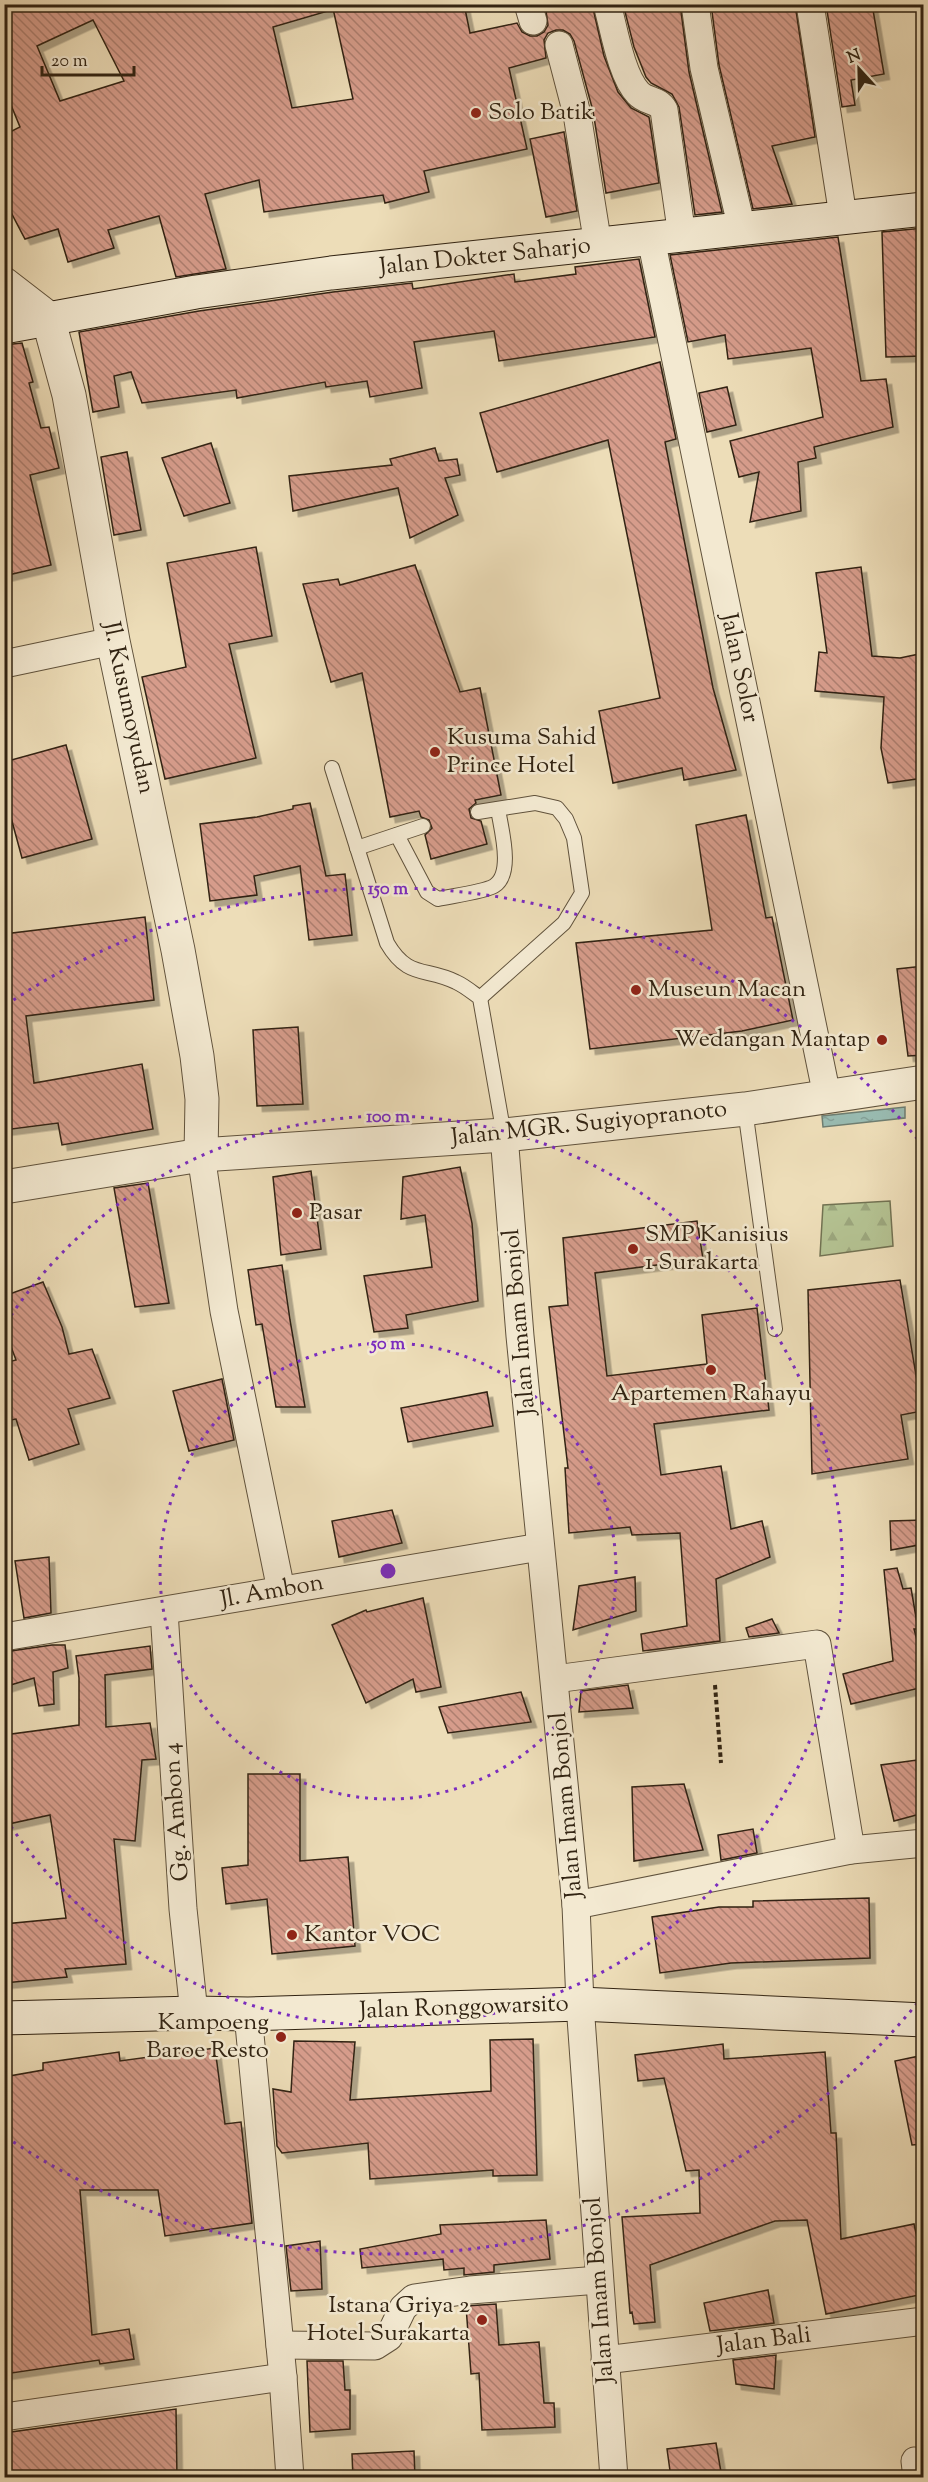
<svg xmlns="http://www.w3.org/2000/svg" width="928" height="2482" viewBox="0 0 928 2482" font-family="'Sorts Mill Goudy',serif">
<style>
.forest{fill:url(#forest-firs);stroke:#727252;stroke-width:1.5}
.water{fill:url(#water-ripples);stroke:#6f7e71;stroke-width:1.5}
.building{fill:url(#building-back-hatch);stroke:#312312;stroke-width:1.5;fill-rule:evenodd;filter:url(#shadow)}
.lines{fill:none;stroke-linecap:round;stroke-linejoin:round}
.service-casing{stroke:#60523c;stroke-width:16}
.minor-casing{stroke:#60523c;stroke-width:29}
.tertiary-casing{stroke:#60523c;stroke-width:35}
.secondary-casing{stroke:#312312;stroke-width:35}
.path{stroke:#312312;stroke-width:4;stroke-dasharray:4.5 3;stroke-linecap:butt}
.service{stroke:#f3e9d1;stroke-width:14}
.minor{stroke:#f3e9d1;stroke-width:27}
.tertiary{stroke:#f3e9d1;stroke-width:33}
.secondary{stroke:#f3e9d1;stroke-width:33}
.ring{fill:none;stroke:#7b2cbf;stroke-width:3;stroke-dasharray:3 6}
.poi-dot{fill:#8f2418;stroke:#f3e9d1;stroke-width:2}
.labels{text-anchor:middle;dominant-baseline:central;stroke-width:5;stroke-linejoin:round;paint-order:stroke}
.poi-label{font-size:24px;fill:#312312;stroke:#f3e9d1;text-anchor:start}
.street-label{font-size:24px;fill:#312312;stroke:#f3e9d1}
.centre{fill:#7b2cbf;stroke:#f3e9d1;stroke-width:3}
.ring-label{font-size:18px;text-anchor:middle;font-weight:bold;fill:#7b2cbf;stroke:#f3e9d1;stroke-width:5;stroke-linejoin:round;paint-order:stroke}
</style>
<defs>
<pattern id="forest-firs" width="22" height="20" patternUnits="userSpaceOnUse" patternTransform="scale(1.5)"><rect width="22" height="20" fill="#b4c292"/><path d="M5 1l3.5 6h-7zM16 11l3.5 6h-7z" fill="#9ba67d"/></pattern>
<pattern id="water-ripples" width="26" height="14" patternUnits="userSpaceOnUse" patternTransform="scale(1.5)"><rect width="26" height="14" fill="#99bbb1"/><path d="M2 4q2-2 4 0t4 0M15 11q2-2 4 0t4 0" fill="none" stroke="#84a097"/></pattern>
<pattern id="building-back-hatch" width="6" height="6" patternUnits="userSpaceOnUse" patternTransform="scale(1.5)"><rect width="6" height="6" fill="#d69c8b"/><path d="M-1 5l2 2M0 0l6 6M5-1l2 2" fill="none" stroke="#ae7f70"/></pattern>
<filter id="shadow"><feDropShadow dx="5.5" dy="5.5" stdDeviation="0" flood-color="#0004"/></filter>
</defs>
<rect width="100%" height="100%" fill="#edddb8"/>
<filter id="stains"><feTurbulence type="fractalNoise" baseFrequency=".00333" numOctaves="4"/><feColorMatrix values="0 0 0 0 .2 0 0 0 0 .09 0 0 0 0 .02 0 0 0 .5 -.17"/></filter>
<radialGradient id="worn" r=".72"><stop offset=".6" stop-color="#630" stop-opacity="0"/><stop offset="1" stop-color="#630" stop-opacity=".3"/></radialGradient>
<!-- forest -->
<polygon class="forest" points="890,1201 893,1246 820,1256 823,1205"/>
<!-- water -->
<polygon class="water" points="905,1107 905,1118 823,1127 822,1116"/>
<!-- building -->
<g class="building">
<path d="M4 4H328V11L273 27 292 108 353 99 332 4H464L470 33 517 23 522 32 530 36H537L544 32 548 25 545 4H592L604 56 618 92 631 108 649 117 659 183 606 193 593 111 574 41 570 34 563 30H556L548 33 544 40 546 58 509 68 527 149 424 171 429 192 385 203 383 195 264 212 259 180 205 194 226 269 176 277 159 216 108 230 114 248 68 262 58 229 25 239 4 199V135L20 127 4 88ZM93 20 124 81 60 101 37 46Z"/>
<polygon points="623,4 680,4 689,72 722,212 695,215 679,107 672,94 651,83 646,77 634,47"/>
<polygon points="711,4 795,4 815,137 772,146 792,204 753,209 719,65"/>
<polygon points="826,4 872,4 884,74 851,80 855,105 842,107"/>
<polygon points="564,132 577,211 546,217 530,139"/>
<polygon points="924,228 924,356 886,357 882,232"/>
<polygon points="838,237 861,381 886,379 893,427 814,447 816,458 798,462 801,511 750,522 759,472 739,477 730,441 823,417 811,348 728,359 725,335 688,342 670,255"/>
<polygon points="639,259 655,337 499,361 494,331 414,342 422,388 370,397 367,381 326,387 325,382 237,398 236,390 142,403 131,372 114,376 119,407 93,412 79,332 199,311 333,292 412,283 413,289 514,274 515,282 576,274 575,267"/>
<polygon points="22,343 33,382 29,383 41,428 49,427 59,468 30,475 51,565 4,576 4,345"/>
<polygon points="660,362 676,439 665,442 713,688 736,770 684,780 682,768 613,783 599,711 660,698 608,440 497,472 480,413"/>
<polygon points="727,387 736,425 707,432 699,393"/>
<polygon points="211,443 230,503 184,516 162,458"/>
<polygon points="435,448 439,461 457,459 460,475 445,478 458,515 410,538 398,488 293,511 289,476 392,465 390,459"/>
<polygon points="127,452 141,530 114,535 101,457"/>
<polygon points="256,547 272,636 229,644 256,758 165,779 142,677 186,667 167,563"/>
<polygon points="415,565 460,692 480,688 501,795 475,800 476,803 469,809 471,818 481,821 487,844 431,859 425,835 432,828 429,820 421,817 419,811 390,817 362,673 331,682 303,584 338,579 340,585"/>
<polygon points="861,567 872,656 900,658 924,653 924,778 888,783 881,748 884,697 815,691 819,652 827,653 816,573"/>
<polygon points="66,745 92,839 22,858 4,792 4,762"/>
<polygon points="310,803 326,876 345,874 352,935 309,940 300,866 254,876 257,895 210,901 200,824 257,817 293,809 293,806"/>
<polygon points="746,815 766,918 772,917 793,1020 742,1031 590,1049 576,943 712,930 696,825"/>
<polygon points="145,917 154,1000 26,1016 34,1083 142,1064 153,1129 62,1145 58,1123 4,1130 4,934"/>
<polygon points="924,966 924,1055 908,1056 897,969"/>
<polygon points="298,1027 303,1104 257,1106 253,1030"/>
<polygon points="460,1167 472,1223 478,1301 406,1315 408,1328 374,1332 364,1276 432,1267 425,1215 401,1219 403,1177"/>
<polygon points="311,1171 321,1249 281,1255 273,1177"/>
<polygon points="148,1183 169,1303 135,1307 114,1188"/>
<polygon points="697,1221 703,1259 595,1273 607,1376 707,1364 702,1315 757,1308 769,1410 654,1424 661,1475 721,1466 731,1529 762,1521 770,1557 716,1579 720,1641 643,1651 641,1634 687,1626 680,1533 632,1535 630,1527 569,1533 565,1468 568,1468 549,1307 568,1305 563,1238"/>
<polygon points="282,1265 290,1320 305,1407 276,1407 262,1324 256,1325 248,1270"/>
<polygon points="900,1280 922,1411 901,1415 908,1459 812,1474 808,1290"/>
<polygon points="43,1282 62,1327 69,1354 92,1349 110,1398 68,1409 79,1444 29,1460 16,1419 4,1421 4,1363 16,1360 4,1328 4,1296"/>
<polygon points="222,1379 234,1440 189,1451 173,1391"/>
<polygon points="487,1392 493,1426 408,1442 401,1408"/>
<polygon points="392,1510 402,1543 339,1557 332,1521"/>
<polygon points="924,1520 924,1544 891,1550 890,1521"/>
<polygon points="49,1557 51,1613 24,1618 15,1561"/>
<polygon points="897,1568 903,1589 911,1588 918,1629 914,1629 924,1666 924,1687 851,1704 843,1674 893,1661 884,1570"/>
<polygon points="635,1577 636,1611 573,1630 579,1586"/>
<polygon points="423,1598 441,1687 416,1692 413,1679 366,1703 332,1625 366,1610 367,1612"/>
<polygon points="772,1619 779,1633 749,1637 746,1628"/>
<polygon points="52,1645 65,1645 68,1668 53,1672 54,1704 39,1706 34,1678 4,1687 4,1652"/>
<polygon points="150,1646 152,1669 105,1675 106,1727 150,1723 156,1759 142,1760 135,1841 114,1839 126,1964 65,1969 67,1977 4,1983 4,1924 66,1918 50,1815 4,1825 4,1735 79,1725 79,1678 76,1656"/>
<polygon points="628,1685 633,1708 579,1712 581,1691"/>
<polygon points="521,1692 531,1722 448,1733 439,1707"/>
<polygon points="917,1760 924,1787 924,1813 894,1821 881,1765"/>
<polygon points="248,1774 300,1774 300,1861 348,1857 355,1946 272,1954 267,1899 226,1904 222,1868 248,1865"/>
<polygon points="684,1784 703,1850 634,1861 632,1787"/>
<polygon points="753,1829 757,1853 721,1860 718,1835"/>
<polygon points="869,1898 870,1958 731,1963 660,1973 652,1917 719,1907 753,1907 753,1901"/>
<polygon points="533,2039 537,2175 493,2176 493,2170 370,2179 368,2143 282,2153 277,2146 273,2089 291,2092 294,2041 355,2042 350,2100 491,2091 490,2040"/>
<polygon points="723,2044 724,2059 825,2052 831,2133 836,2133 841,2239 914,2224 924,2270 924,2294 826,2314 807,2220 775,2221 650,2265 655,2322 634,2324 632,2312 630,2313 622,2217 700,2213 699,2170 686,2171 664,2078 638,2081 635,2055"/>
<polygon points="215,2048 225,2124 241,2122 252,2223 165,2236 158,2190 80,2190 92,2335 129,2329 134,2359 100,2364 99,2360 5,2374 4,2077 43,2070 43,2063 119,2052 120,2061"/>
<polygon points="924,2055 924,2144 912,2145 895,2061"/>
<polygon points="546,2220 550,2259 494,2265 494,2272 464,2275 464,2268 444,2270 443,2259 362,2268 360,2249 441,2234 440,2225"/>
<polygon points="320,2241 322,2289 291,2291 286,2246"/>
<polygon points="768,2290 774,2323 710,2331 704,2303"/>
<polygon points="496,2304 499,2345 539,2342 544,2403 554,2403 555,2427 482,2430 479,2373 471,2374 466,2306"/>
<polygon points="776,2355 774,2389 736,2384 733,2360"/>
<polygon points="307,2361 343,2361 345,2390 350,2390 350,2429 310,2432"/>
<polygon points="176,2409 177,2478 4,2478 4,2433"/>
<polygon points="716,2443 722,2478 671,2478 667,2449"/>
<polygon points="414,2451 415,2478 353,2478 352,2454"/>
</g>
<g class="lines">
<!-- service casing -->
<g class="service-casing">
<g id="service">
<path d="M332 768 387 943C408 979 425 967 456 982 465 986 473 993 480 998L504 1135"/>
<polyline points="478,812 535,803 557,808 566,819 574,838 582,893 564,923 480,998"/>
<path d="M397 835 427 892 438 899C451 896 484 892 494 886 514 874 501 829 498 809"/>
<polyline points="357,848 423,826"/>
<polyline points="745,1109 775,1329"/>
</g>
</g>
<!-- minor casing -->
<g class="minor-casing">
<g id="minor">
<polyline points="528,4 533,21"/>
<path d="M607 4C614 29 621 75 638 93 646 102 658 99 664 110L682 236"/>
<polyline points="695,4 704,68 742,229"/>
<polyline points="810,4 843,216"/>
<polyline points="559,45 577,114 598,245"/>
<polyline points="651,239 827,1096"/>
<polyline points="4,664 113,641"/>
<polyline points="504,1135 520,1336 576,1905 580,2004 614,2478"/>
<polyline points="201,1155 224,1311 281,1590"/>
<polyline points="164,1611 183,1909 194,2013"/>
<polyline points="4,1637 540,1547"/>
<polyline points="555,1679 817,1644 851,1850"/>
<polyline points="576,1905 851,1850 924,1843"/>
<polyline points="248,2014 283,2377 290,2478"/>
<polyline points="280,2345 375,2346 389,2337 403,2308 414,2298 470,2290 599,2280"/>
<polyline points="605,2360 924,2321"/>
<polyline points="4,2417 283,2377"/>
<polyline points="915,2461 917,2478"/>
</g>
</g>
<!-- tertiary casing -->
<g class="tertiary-casing">
<g id="tertiary">
<polyline points="4,284 48,318 69,395 113,641 178,950 197,1056 202,1099 201,1155"/>
<polyline points="4,1187 201,1155 504,1135 745,1109 924,1082"/>
</g>
</g>
<!-- secondary casing -->
<g class="secondary-casing">
<g id="secondary">
<polyline points="4,327 196,292 331,273 924,209"/>
<polyline points="4,2018 194,2013 248,2014 580,2004 924,2020"/>
</g>
</g>
<!-- path -->
<polyline class="path" points="715,1685 721,1763"/>
<!-- service -->
<use href="#service" class="service"/>
<!-- minor -->
<use href="#minor" class="minor"/>
<!-- tertiary -->
<use href="#tertiary" class="tertiary"/>
<!-- secondary -->
<use href="#secondary" class="secondary"/>
</g>
<!-- distance rings -->
<g class="ring">
<circle cx="388" cy="1571" r="228"/>
<path d="M6 1323A455 455 0 1 1 6 1819"/>
<path d="M923 1996A683 683 0 0 1 6 2137M6 1005A683 683 0 0 1 923 1146"/>
</g>
<!-- markers -->
<g class="poi-dot">
<circle cx="476" cy="113" r="6"/>
<circle cx="435" cy="752" r="6"/>
<circle cx="636" cy="990" r="6"/>
<circle cx="882" cy="1040" r="6"/>
<circle cx="297" cy="1213" r="6"/>
<circle cx="633" cy="1249" r="6"/>
<circle cx="711" cy="1370" r="6"/>
<circle cx="292" cy="1935" r="6"/>
<circle cx="281" cy="2037" r="6"/>
<circle cx="482" cy="2320" r="6"/>
</g>
<g class="labels">
<!-- poi labels -->
<g class="poi-label">
<text x="488" y="113">Solo Batik</text>
<text x="447" y="738">Kusuma Sahid<tspan x="447" dy="28">Prince Hotel</tspan></text>
<text x="648" y="990">Museun Macan</text>
<text x="870" y="1040" text-anchor="end">Wedangan Mantap</text>
<text x="309" y="1213">Pasar</text>
<text x="645" y="1235">SMP Kanisius<tspan x="645" dy="28">1 Surakarta</tspan></text>
<text x="711" y="1394" text-anchor="middle">Apartemen Rahayu</text>
<text x="304" y="1935">Kantor VOC</text>
<text x="269" y="2023" text-anchor="end">Kampoeng<tspan x="269" dy="28">Baroe Resto</tspan></text>
<text x="470" y="2306" text-anchor="end">Istana Griya 2<tspan x="470" dy="28">Hotel Surakarta</tspan></text>
</g>
<!-- street labels -->
<g class="street-label">
<text transform="translate(485 257) rotate(-6)">Jalan Dokter Saharjo</text>
<text transform="translate(739 668) rotate(78)">Jalan Solor</text>
<text transform="translate(128 708) rotate(78)">Jl. Kusumoyudan</text>
<text transform="translate(589 1124) rotate(-6)">Jalan MGR. Sugiyopranoto</text>
<text transform="translate(520 1322) rotate(-95)">Jalan Imam Bonjol</text>
<text transform="translate(272 1592) rotate(-10)">Jl. Ambon</text>
<text transform="translate(567 1805) rotate(-95)">Jalan Imam Bonjol</text>
<text transform="translate(177 1812) rotate(-94)">Gg. Ambon 4</text>
<text transform="translate(464 2008) rotate(-2)">Jalan Ronggowarsito</text>
<text transform="translate(600 2290) rotate(-94)">Jalan Imam Bonjol</text>
<text transform="translate(764 2341) rotate(-7)">Jalan Bali</text>
</g>
</g>
<circle cx="388" cy="1571" r="9" class="centre"/>
<g class="ring-label">
<text x="388" y="894">150 m</text>
<text x="388" y="1122">100 m</text>
<text x="388" y="1349">50 m</text>
</g>
<!-- margin -->
<rect width="928" height="2482" fill="none" stroke="#edddb8" stroke-width="24"/>
<rect x="6" y="6" width="916" height="2470" fill="none" stroke="#312312" stroke-width="3"/>
<rect x="12" y="12" width="904" height="2458" fill="none" stroke="#312312" stroke-width="1.5"/>
<!-- north arrow -->
<g transform="translate(859 69) rotate(338)" stroke="#f3e9d1" stroke-width="4.5" paint-order="stroke">
<path d="M0-4.5L10 22L0 15L-10 22Z" fill="#312312"/>
<text y="-9" font-size="16" font-weight="bold" text-anchor="middle" fill="#312312">N</text>
</g>
<!-- scale -->
<path d="M42 66v9h92v-9" fill="none" stroke="#312312" stroke-width="3"/>
<text x="51" y="66" font-size="18" fill="#312312" stroke="#f3e9d1" stroke-width="4.5" paint-order="stroke">20 m</text>
<rect width="100%" height="100%" filter="url(#stains)"/>
<rect width="100%" height="100%" fill="url(#worn)"/>
</svg>
